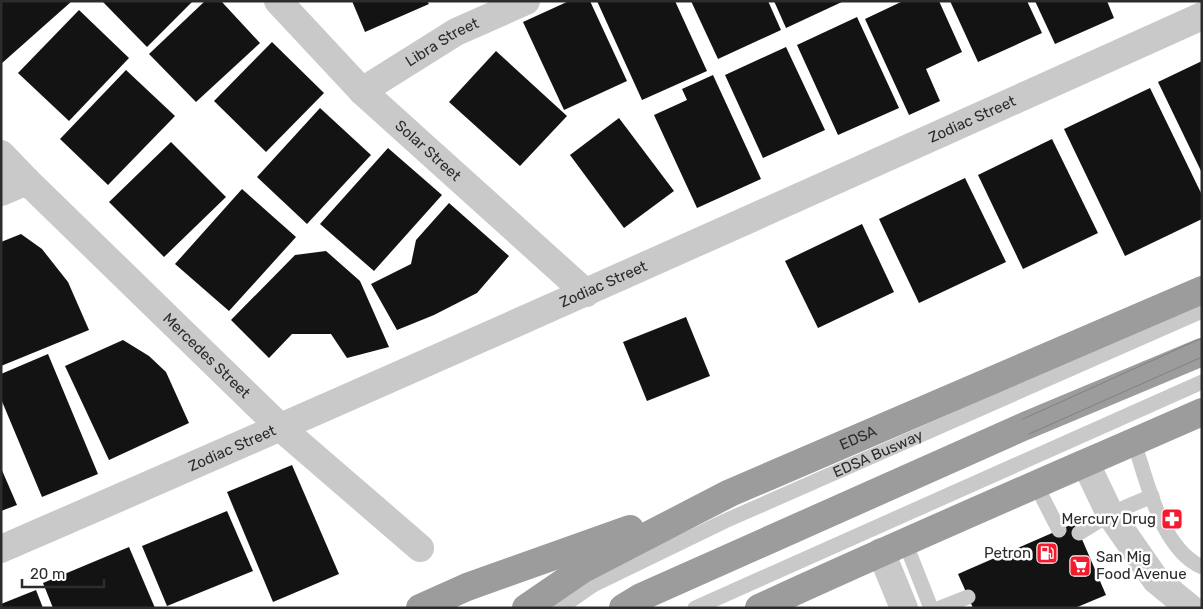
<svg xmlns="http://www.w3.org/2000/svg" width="1203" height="609" viewBox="0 0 1203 609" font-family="Rubik,sans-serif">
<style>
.building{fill:#131313}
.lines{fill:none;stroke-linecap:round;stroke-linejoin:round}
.service{stroke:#c9c9c9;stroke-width:15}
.minor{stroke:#c9c9c9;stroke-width:28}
.trunk{stroke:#9c9c9c;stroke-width:28}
.tram{stroke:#818181;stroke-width:1}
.labels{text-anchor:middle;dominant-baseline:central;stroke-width:5;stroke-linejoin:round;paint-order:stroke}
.street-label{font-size:15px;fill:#2c2c2c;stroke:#fff}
.poi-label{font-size:15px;fill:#2c2c2c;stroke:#fff;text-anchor:end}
</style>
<rect width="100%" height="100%" fill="#fff"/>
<!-- building -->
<g class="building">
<polygon points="1,1 72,1 1,64"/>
<polygon points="102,1 193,1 147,47"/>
<polygon points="205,1 221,1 260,43 196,102 149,54"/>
<polygon points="352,1 427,1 429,4 365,32"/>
<polygon points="569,1 590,1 627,81 564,110 523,22"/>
<polygon points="597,1 675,1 707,71 642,100"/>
<polygon points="691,1 768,1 781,30 718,59"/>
<polygon points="774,1 844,1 786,28"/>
<polygon points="903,1 939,1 962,52 926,69 940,101 909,115 865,19"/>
<polygon points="950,1 1027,1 1042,33 978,62"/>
<polygon points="1035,1 1107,1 1114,18 1055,44"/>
<polygon points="79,10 129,58 69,121 18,73"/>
<polygon points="857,17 899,108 838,135 797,45"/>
<polygon points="272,42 324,93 266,152 214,101"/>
<polygon points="786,47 825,130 763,158 725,75"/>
<polygon points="496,51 567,116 520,166 449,102"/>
<polygon points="1202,61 1202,173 1158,82"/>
<polygon points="126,70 175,116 108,185 60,139"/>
<polygon points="713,75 761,179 697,208 654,115 687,100 682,89"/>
<polygon points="1150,88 1202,195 1202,219 1125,256 1064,129"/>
<polygon points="320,108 371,155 307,224 257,177"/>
<polygon points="619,118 674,191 624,228 570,155"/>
<polygon points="1052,139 1098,233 1023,269 978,175"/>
<polygon points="171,142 226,197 164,257 109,202"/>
<polygon points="388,148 442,195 374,271 320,224"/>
<polygon points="965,178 1006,262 919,303 879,219"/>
<polygon points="242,189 296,237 229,311 175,264"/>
<polygon points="449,203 509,256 477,293 434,315 397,330 371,284 411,264 416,240"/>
<polygon points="862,224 894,292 818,328 785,261"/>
<polygon points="21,234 42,249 68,282 89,330 1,366 1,242"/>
<polygon points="326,251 360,281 389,347 347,358 331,334 292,334 269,358 231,320 295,255"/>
<polygon points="686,317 710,376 647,401 623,342"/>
<polygon points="123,340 149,356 166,372 189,423 109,460 65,366"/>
<polygon points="48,354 98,474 42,497 1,399 1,374"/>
<polygon points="292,465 339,574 273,602 227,492"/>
<polygon points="1,468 17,505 1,511"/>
<polygon points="227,511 253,571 167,606 142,546"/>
<polygon points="1075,523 1106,595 1075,608 973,608 958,574"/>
<polygon points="129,547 155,608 53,608 43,583"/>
<polygon points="36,590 43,608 1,608 1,604"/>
</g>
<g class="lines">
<!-- service -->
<g class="service">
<path d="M1134 442C1147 481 1161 549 1202 567"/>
<polyline points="1036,485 1059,530"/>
<polyline points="1079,533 1110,514 1152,496"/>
<polyline points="905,542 931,608"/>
<path id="s1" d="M560 608 593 585 725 521 1202 311"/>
<polyline points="695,608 1202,382"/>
<polyline points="940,608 968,597"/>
</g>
<!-- minor -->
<g class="minor">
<path id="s2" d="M278 1 362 91 586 293"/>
<path id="s3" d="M362 91 456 32 526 1"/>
<path id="s4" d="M1 154 27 181 281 428 420 548"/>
<polyline points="1,192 27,181"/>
<polyline points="1086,464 1110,514 1156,580 1190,608"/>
<path id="s5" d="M1 549C403 375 802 196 1202 16"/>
<polyline points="881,552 904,608"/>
</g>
<!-- trunk -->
<g class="trunk">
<polyline points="420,608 467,587 630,529"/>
<path id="s6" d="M526 608 583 569 730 493 1202 290"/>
<polyline points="623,608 641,597 1025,426 1202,352"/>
<path d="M759 608C906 540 1054 477 1202 412"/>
</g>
<!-- tram -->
<g class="tram">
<polyline points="1023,419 1202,338"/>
<polyline points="1029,434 1202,357"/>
</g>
</g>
<!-- icons -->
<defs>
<g id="pharmacy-square" transform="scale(1.125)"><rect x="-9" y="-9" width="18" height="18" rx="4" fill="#f51b2e" stroke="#fff"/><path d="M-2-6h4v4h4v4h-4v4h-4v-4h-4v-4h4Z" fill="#fff"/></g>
<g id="fuel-square" transform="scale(1.125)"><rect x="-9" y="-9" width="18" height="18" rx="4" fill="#f51b2e" stroke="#fff"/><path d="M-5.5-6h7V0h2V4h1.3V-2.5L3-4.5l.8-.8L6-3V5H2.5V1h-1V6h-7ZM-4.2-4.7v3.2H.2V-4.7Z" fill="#fff"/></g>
<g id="supermarket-square" transform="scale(1.125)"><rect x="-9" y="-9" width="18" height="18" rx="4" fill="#f51b2e" stroke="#fff"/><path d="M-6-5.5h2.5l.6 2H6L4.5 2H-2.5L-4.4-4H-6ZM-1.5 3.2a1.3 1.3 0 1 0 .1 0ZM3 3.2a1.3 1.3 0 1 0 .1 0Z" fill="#fff"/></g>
</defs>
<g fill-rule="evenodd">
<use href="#pharmacy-square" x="1172" y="519"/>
<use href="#fuel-square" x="1047" y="553"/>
<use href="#supermarket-square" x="1080" y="566"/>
</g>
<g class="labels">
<!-- street labels -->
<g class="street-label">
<text stroke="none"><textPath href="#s3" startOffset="94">Libra Street</textPath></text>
<text stroke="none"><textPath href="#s5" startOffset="1062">Zodiac Street</textPath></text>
<text stroke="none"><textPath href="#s2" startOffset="212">Solar Street</textPath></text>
<text stroke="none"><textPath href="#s5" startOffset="658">Zodiac Street</textPath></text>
<text stroke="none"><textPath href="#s4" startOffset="288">Mercedes Street</textPath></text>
<text stroke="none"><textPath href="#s6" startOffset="374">EDSA</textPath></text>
<text stroke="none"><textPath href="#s5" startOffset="252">Zodiac Street</textPath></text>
<text stroke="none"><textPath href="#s1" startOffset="354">EDSA Busway</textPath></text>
</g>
<!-- poi labels -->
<g class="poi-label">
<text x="1156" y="519">Mercury Drug</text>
<text x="1031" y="553">Petron</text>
<text x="1096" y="557" text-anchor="start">San Mig<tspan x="1096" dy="17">Food Avenue</tspan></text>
</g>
</g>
<!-- border -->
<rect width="1203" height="609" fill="none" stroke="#2c2c2c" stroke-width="5"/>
<!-- scale -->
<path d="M22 579v8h82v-8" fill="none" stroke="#2c2c2c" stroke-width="2.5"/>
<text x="30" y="579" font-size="15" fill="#2c2c2c" stroke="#ffffff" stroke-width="4" paint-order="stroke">20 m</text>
</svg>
